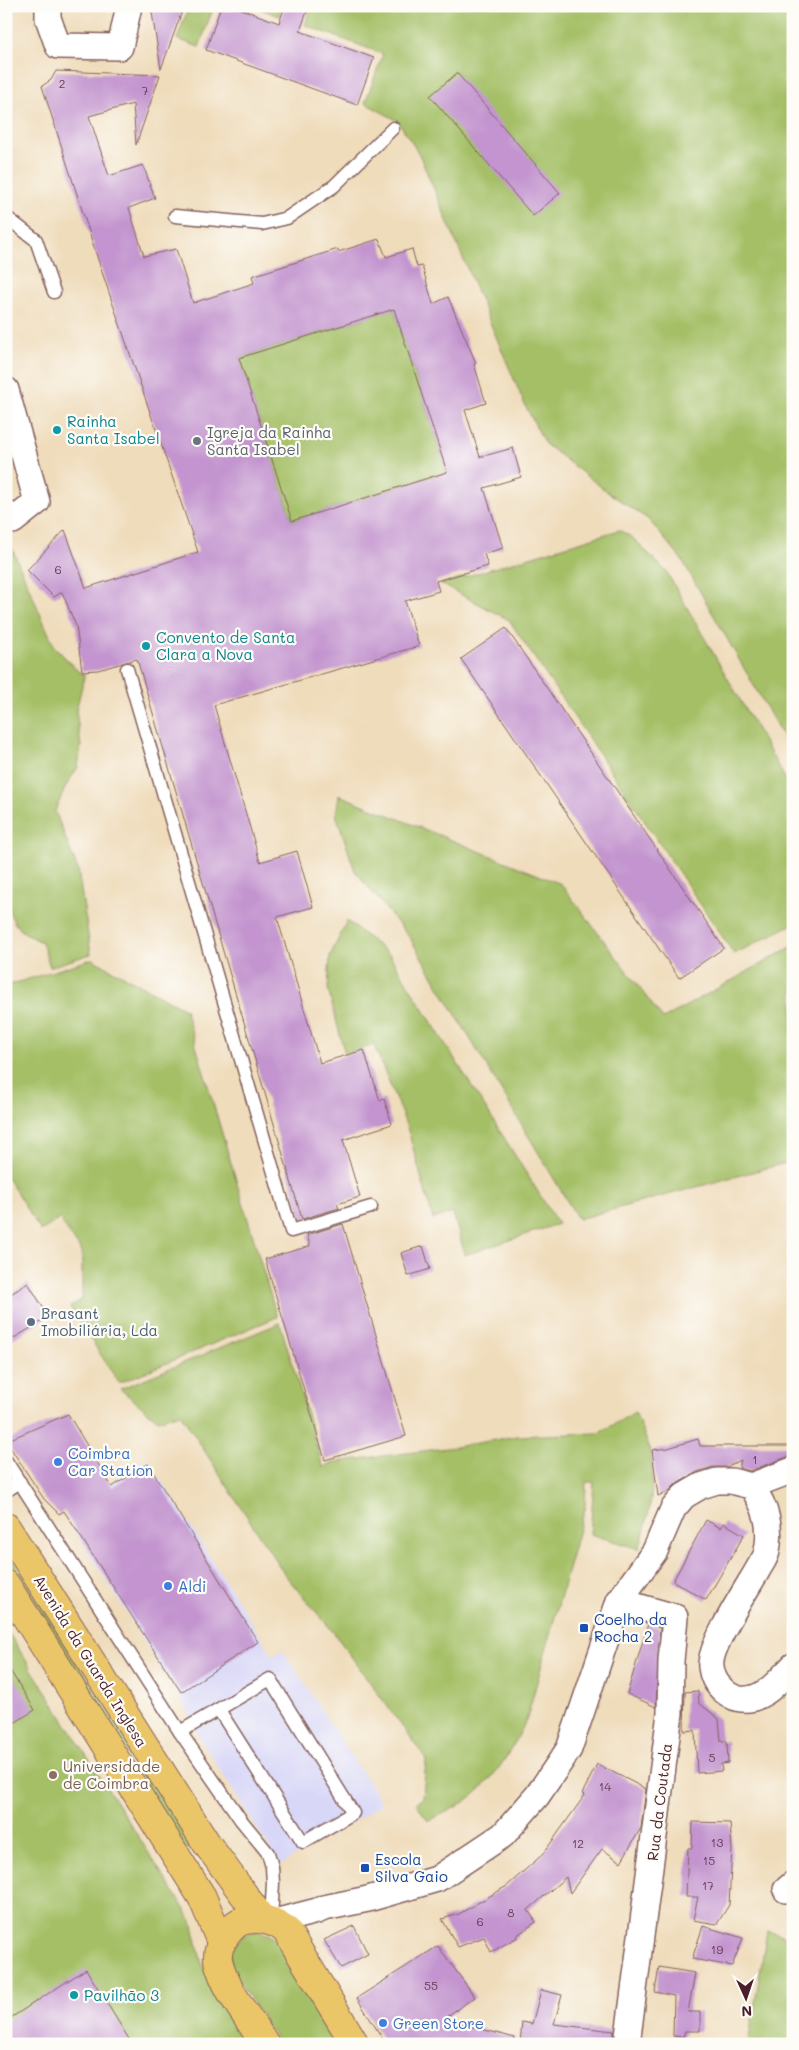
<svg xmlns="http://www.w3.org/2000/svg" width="799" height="2050" viewBox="0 0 799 2050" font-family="Mali,sans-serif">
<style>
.built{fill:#d8d7f8}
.green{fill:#a4bf66;stroke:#776f48}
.building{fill:#c394cf;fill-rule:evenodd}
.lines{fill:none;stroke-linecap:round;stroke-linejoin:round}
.service-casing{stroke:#84615d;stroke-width:15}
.minor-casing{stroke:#84615d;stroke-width:28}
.primary-casing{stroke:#84615d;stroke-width:30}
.service{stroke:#fff;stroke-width:12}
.minor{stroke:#fff;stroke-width:25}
.primary{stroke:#ebc669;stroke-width:28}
.culture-dot{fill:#0f9aa8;stroke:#fdfcf7;stroke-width:2}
.worship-dot{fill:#6b7280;stroke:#fdfcf7;stroke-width:2}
.service-dot{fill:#5c6f8a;stroke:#fdfcf7;stroke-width:2}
.shop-dot{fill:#3f7fe0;stroke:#fdfcf7;stroke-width:2}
.transit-dot{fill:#1a4fb4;stroke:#fdfcf7;stroke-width:2}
.education-dot{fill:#8d6e63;stroke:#fdfcf7;stroke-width:2}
.labels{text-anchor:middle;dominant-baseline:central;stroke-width:4.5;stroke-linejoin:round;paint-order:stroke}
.number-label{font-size:12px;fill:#683c54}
.culture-label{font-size:15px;fill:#0d838f;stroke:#fdfcf7;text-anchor:start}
.worship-label{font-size:15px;fill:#5b616d;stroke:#fdfcf7;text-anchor:start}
.service-label{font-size:15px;fill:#4e5e75;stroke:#fdfcf7;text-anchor:start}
.shop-label{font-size:15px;fill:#366cbe;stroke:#fdfcf7;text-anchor:start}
.transit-label{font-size:15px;fill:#164399;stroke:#fdfcf7;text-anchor:start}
.street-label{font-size:15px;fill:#4a1f2b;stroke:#fdfcf7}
.education-label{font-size:15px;fill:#785e54;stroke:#fdfcf7;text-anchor:start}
</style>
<rect width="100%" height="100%" fill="#fdfcf7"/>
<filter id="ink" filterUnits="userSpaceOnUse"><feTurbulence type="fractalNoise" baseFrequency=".02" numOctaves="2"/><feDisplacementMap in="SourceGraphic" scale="10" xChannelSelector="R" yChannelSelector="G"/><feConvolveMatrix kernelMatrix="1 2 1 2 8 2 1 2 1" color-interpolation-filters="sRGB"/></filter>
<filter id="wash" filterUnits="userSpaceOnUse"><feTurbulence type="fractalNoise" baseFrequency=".0096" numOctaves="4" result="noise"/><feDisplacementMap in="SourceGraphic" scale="20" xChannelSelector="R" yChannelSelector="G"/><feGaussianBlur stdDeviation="1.12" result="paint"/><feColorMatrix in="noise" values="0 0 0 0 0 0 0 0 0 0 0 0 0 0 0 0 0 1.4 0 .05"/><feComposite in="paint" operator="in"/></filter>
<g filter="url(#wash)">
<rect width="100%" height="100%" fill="#efdcbb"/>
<!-- built -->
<polygon class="built" points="147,1458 273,1656 283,1650 382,1804 280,1865 198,1735 179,1696 66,1516"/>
<!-- green -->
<g class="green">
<polygon points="189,6 214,6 199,47 177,39"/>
<polygon points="253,6 282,6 279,16"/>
<polygon points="311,6 793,6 793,754 682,560 649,520 609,493 545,444 524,403 419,154 398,121 365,103 383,54 305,25"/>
<polygon points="394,309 447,472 292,521 239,358"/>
<polygon points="619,530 633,538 666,571 793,792 793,924 734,954 509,620 441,584"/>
<path d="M6 542 12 548 54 646 80 673 85 674 76 710 81 746 78 767 66 786 55 811 78 870 91 954 50 967 42 942C12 928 11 922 6 891Z"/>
<polygon points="339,795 561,884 663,1019 793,946 793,1161 578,1219 410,938 355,871 336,814"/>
<polygon points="347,921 389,954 558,1224 465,1255 453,1213 433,1219 407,1127 374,1045 345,1054 328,989 330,956"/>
<polygon points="92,959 185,1009 277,1317 119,1383 70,1307 82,1299 82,1252 59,1219 41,1231 6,1176 6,986"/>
<path d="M280 1323 323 1467 334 1462 455 1447 517 1436 599 1433 635 1412C640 1425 647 1439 650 1452 656 1486 649 1517 639 1549L590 1534 594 1482H586L585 1508 527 1718C515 1745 498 1774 476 1793 462 1805 445 1813 428 1821L416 1803 423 1798 426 1759 334 1633 285 1575 180 1413 158 1420 120 1389Z"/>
<polygon points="6,1549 194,1845 187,1850 6,1563"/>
<polygon points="6,1629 192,1921 202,1965 252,2044 6,2044"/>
<polygon points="767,1931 793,1938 793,2044 748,2044"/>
<path d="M252 1932C263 1931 270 1934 278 1941L342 2044H279L232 1971 230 1951 242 1936Z"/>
</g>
<g id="blocks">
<!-- building -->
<g class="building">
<polygon points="151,6 184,6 161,69 155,32"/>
<polygon points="221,6 233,6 279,23 285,6 309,6 300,31 374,58 357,105 206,50"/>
<path d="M56 71 160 75 136 145 133 104 89 116 109 176 143 165 155 198 129 208 144 256 176 249 193 303 254 283 252 276 338 249V252L379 239 386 257 412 249 417 267 422 266 433 304 448 297 476 363 474 364 486 403 465 410 480 457 513 448 521 477 484 488 503 548 484 554 488 566 436 581 439 591 405 601 419 646 214 705 260 862 297 851 313 907 277 917 320 1063 364 1050 380 1101 384 1099 392 1124 343 1140 360 1197 337 1204 339 1208 302 1219 137 659 98 670 82 671 76 626 62 592 54 597 27 570 65 530 86 588 198 552 103 275 42 86 51 80ZM394 309 447 472 292 521 239 358Z"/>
<polygon points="457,73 560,193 533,216 430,96"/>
<polygon points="506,628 724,948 679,978 461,659"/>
<polygon points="343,1224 406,1436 325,1460 265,1259 310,1246 307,1235"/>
<polygon points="423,1246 430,1269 408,1276 401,1253"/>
<polygon points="28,1283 49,1317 6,1343 6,1297"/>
<polygon points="68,1414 112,1487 148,1464 258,1642 181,1692 64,1511 59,1514 44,1499 6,1441"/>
<polygon points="698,1439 700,1446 793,1446 793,1451 790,1456 750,1471 739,1468 741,1460 726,1467 713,1467 697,1472 676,1484 669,1491 658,1496 652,1450 668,1448"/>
<polygon points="706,1520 721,1528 724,1523 744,1535 706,1600 673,1581"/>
<polygon points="648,1624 660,1628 656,1707 627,1694"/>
<polygon points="6,1664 35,1710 6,1728"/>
<polygon points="698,1691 699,1703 719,1719 721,1741 727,1741 728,1763 721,1764 722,1771 697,1773 695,1730 684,1731 685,1692"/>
<polygon points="597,1764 646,1789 641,1828 621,1862 602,1849 570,1893 566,1877 528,1910 536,1922 516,1936 518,1937 491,1952 484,1937 458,1947 442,1919 459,1914 507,1886 543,1854 585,1795 582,1794"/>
<polygon points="693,1822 730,1823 732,1849 729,1905 717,1924 693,1920 698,1897 686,1897 688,1848 692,1848"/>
<polygon points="354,1926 368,1954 341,1968 324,1940"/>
<polygon points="703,1926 743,1938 732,1966 692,1959"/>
<polygon points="438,1946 475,1997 443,2019 515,2038 514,2044 386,2044 357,1998"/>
<polygon points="659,1967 695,1973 688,2012 700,2012 700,2031 685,2031 683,2037 673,2036 674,1996 655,1992"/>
<polygon points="86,1969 132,2044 6,2044 6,2021"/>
<polygon points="541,1990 562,1995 554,2024 614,2031 613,2044 520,2044 522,2022 532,2024"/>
</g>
</g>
</g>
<g filter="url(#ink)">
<use href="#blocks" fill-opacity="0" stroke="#84615d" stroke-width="1"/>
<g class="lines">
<!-- service casing -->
<g class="service-casing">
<g id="service">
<polyline points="175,216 262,224 287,218 334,186 393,128"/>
<polyline points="6,217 36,240 54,292"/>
<polyline points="127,669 291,1231 371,1207"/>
<polyline points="6,1461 180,1732 241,1820 268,1853 272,1867 273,1883 271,1921"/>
<polyline points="6,1491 20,1482"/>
<polyline points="180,1732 270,1679 353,1813 303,1842 219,1710"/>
</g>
</g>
<!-- minor casing -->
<g class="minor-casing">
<g id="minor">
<polyline points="48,6 48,18 58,46 120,47 129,6"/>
<polyline points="6,390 37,502 13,521 6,513"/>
<polyline points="751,1486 793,1470"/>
<polyline points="619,1601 675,1617 671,1661 670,1713 627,2044"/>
<polyline points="786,1890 793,1884"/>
<path d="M274 1922 317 1911 324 1908 368 1899 437 1879 503 1835 537 1796 569 1749 619 1601 655 1551 673 1509 684 1496 701 1486 717 1481H731L751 1486C766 1506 772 1526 767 1551 766 1558 760 1565 757 1571 746 1590 708 1648 711 1667 712 1674 715 1682 720 1687 725 1693 733 1698 740 1699 763 1702 778 1681 793 1666"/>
</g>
</g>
<!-- primary casing -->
<g class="primary-casing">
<g id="primary">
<polyline points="6,1527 207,1844 261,1918"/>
<polyline points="6,1585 202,1897 221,1942"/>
<path d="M265 2044C250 2020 224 1988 218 1960 217 1952 221 1942 226 1935 231 1928 237 1921 246 1920 261 1917 274 1920 286 1930L355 2044"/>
</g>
</g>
<!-- service -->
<use href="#service" class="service"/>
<!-- minor -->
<use href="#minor" class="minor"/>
<!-- primary -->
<use href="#primary" class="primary"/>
</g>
</g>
<!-- markers -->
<g class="culture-dot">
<circle cx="57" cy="430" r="5"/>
<circle cx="146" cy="646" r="5"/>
<circle cx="74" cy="1995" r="5"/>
</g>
<circle class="worship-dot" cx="197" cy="441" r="5"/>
<circle class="service-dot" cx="31" cy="1322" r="5"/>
<g class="shop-dot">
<circle cx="58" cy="1462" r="5"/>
<circle cx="168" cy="1586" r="5"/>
<circle cx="383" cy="2023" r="5"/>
</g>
<g class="transit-dot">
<rect x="579" y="1623" width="10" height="10" rx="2.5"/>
<rect x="360" y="1863" width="10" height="10" rx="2.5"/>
</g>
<circle class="education-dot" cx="53" cy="1775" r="5"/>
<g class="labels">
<!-- number labels -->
<g class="number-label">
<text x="62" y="83">2</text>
<text x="145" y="90">7</text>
<text x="58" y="569">6</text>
<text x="755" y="1459">1</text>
<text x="712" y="1757">5</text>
<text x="605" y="1786">14</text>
<text x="717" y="1842">13</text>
<text x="578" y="1843">12</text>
<text x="709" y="1860">15</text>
<text x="708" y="1885">17</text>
<text x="511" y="1912">8</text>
<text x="480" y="1921">6</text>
<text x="717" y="1949">19</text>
<text x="431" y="1985">55</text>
</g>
<!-- culture labels -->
<g class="culture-label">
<text x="67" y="421">Rainha<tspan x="67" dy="17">Santa Isabel</tspan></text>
<text x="156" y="637">Convento de Santa<tspan x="156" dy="17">Clara a Nova</tspan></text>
<text x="84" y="1995">Pavilhão 3</text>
</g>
<!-- worship labels -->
<g class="worship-label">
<text x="207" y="432">Igreja da Rainha<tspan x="207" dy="17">Santa Isabel</tspan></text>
</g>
<!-- service labels -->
<g class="service-label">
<text x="41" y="1313">Brasant<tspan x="41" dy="17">Imobiliária, Lda</tspan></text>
</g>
<!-- shop labels -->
<g class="shop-label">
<text x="68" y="1453">Coimbra<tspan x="68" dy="17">Car Station</tspan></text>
<text x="178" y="1586">Aldi</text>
<text x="393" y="2023">Green Store</text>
</g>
<!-- transit labels -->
<g class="transit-label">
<text x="594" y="1619">Coelho da<tspan x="594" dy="17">Rocha 2</tspan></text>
<text x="375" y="1859">Escola<tspan x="375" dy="17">Silva Gaio</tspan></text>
</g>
<!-- street labels -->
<g class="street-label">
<text transform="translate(91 1661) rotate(58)">Avenida da Guarda Inglesa</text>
<text transform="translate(659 1802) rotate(-83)">Rua da Coutada</text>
</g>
<!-- education labels -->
<g class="education-label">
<text x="63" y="1766">Universidade<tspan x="63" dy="17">de Coimbra</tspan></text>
</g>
</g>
<!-- margin -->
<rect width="799" height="2050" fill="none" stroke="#fdfcf7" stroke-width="25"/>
<!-- north arrow -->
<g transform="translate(746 1998) rotate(177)" stroke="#fdfcf7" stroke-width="4" paint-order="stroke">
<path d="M0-4L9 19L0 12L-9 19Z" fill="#4a1f2b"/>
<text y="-8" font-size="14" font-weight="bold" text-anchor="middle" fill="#4a1f2b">N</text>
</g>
</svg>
